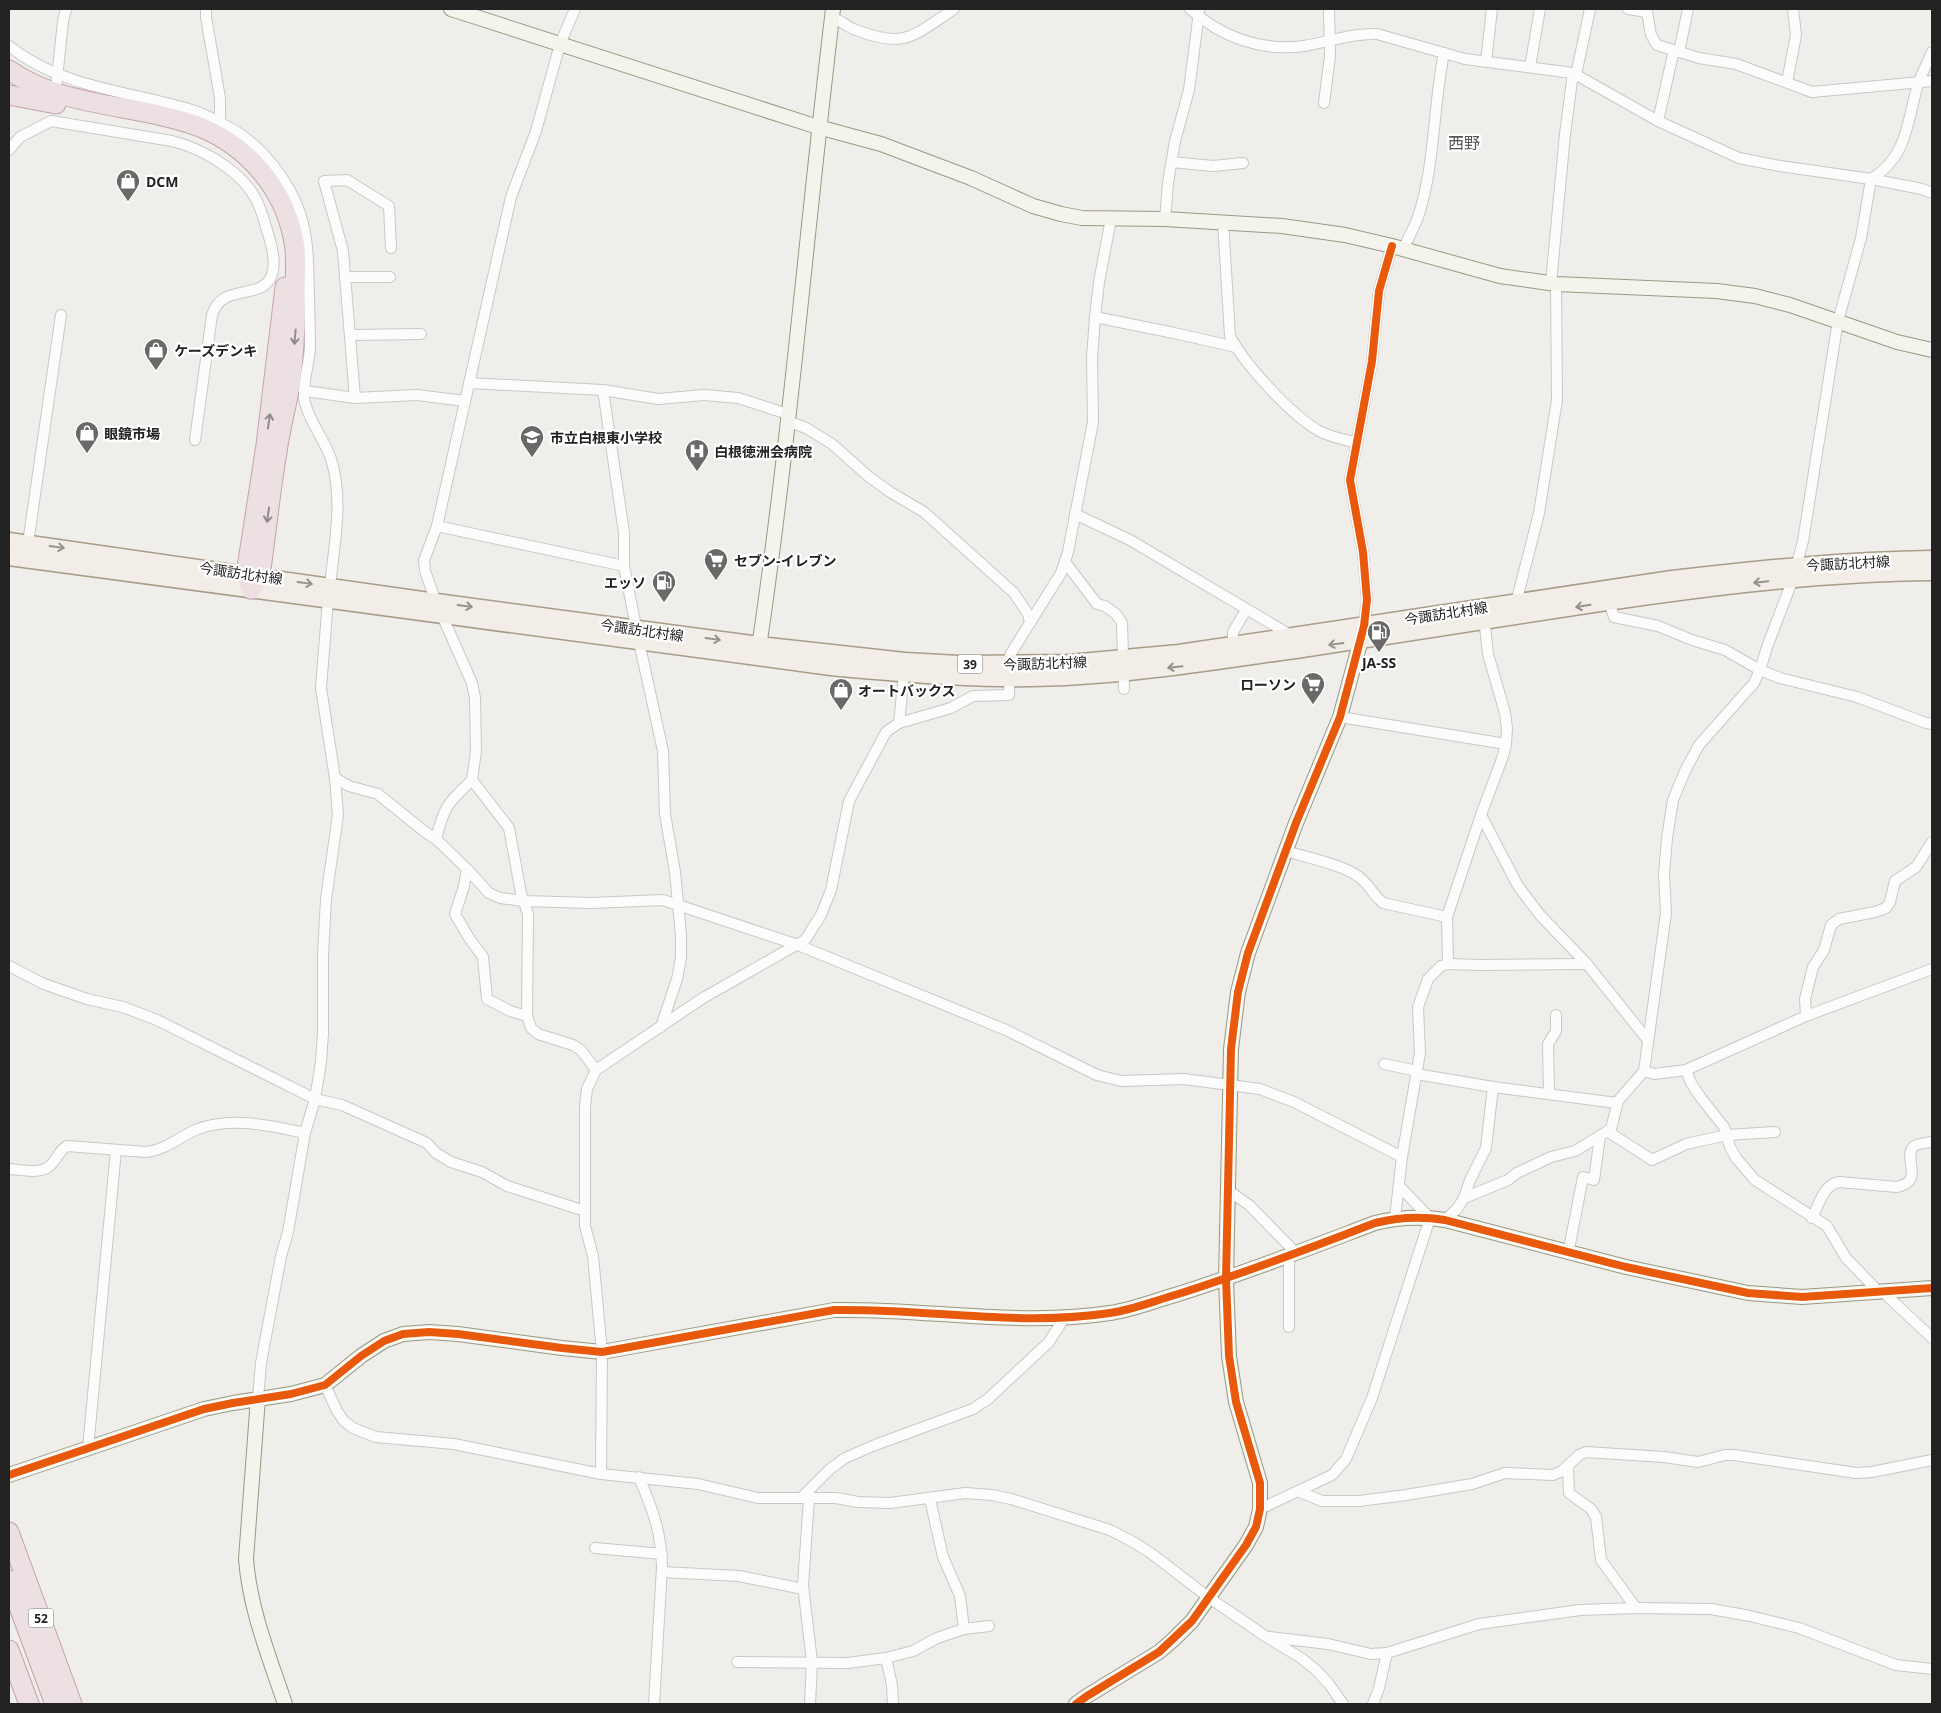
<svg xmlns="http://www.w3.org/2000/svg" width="1941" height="1713" viewBox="0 0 1941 1713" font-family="'Open Sans','Noto Sans JP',sans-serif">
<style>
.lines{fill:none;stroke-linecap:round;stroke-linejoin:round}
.street-casing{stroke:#c9c8c7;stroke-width:12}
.secondary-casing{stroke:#999a82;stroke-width:16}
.primary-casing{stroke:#a79c86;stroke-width:19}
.highway-casing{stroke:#c5a2ac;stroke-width:21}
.street{stroke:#fdfcfc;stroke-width:10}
.secondary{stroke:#f4f4ed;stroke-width:14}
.primary{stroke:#f3ede7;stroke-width:16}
.highway{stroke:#ece0e2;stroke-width:19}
.cycleway-casing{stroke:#fff;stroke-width:11}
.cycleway{stroke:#e8590c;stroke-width:8}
.oneway{stroke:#918a8c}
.oneway2{stroke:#95928e}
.labels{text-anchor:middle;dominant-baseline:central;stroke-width:4.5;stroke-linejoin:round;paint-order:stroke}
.shield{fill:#fff;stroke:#646464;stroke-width:1}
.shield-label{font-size:12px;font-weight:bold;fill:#222}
.poi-label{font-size:14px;font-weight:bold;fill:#222;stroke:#fff;text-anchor:start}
.street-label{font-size:14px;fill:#222;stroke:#fff}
.quarter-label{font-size:16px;fill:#555;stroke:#fff}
</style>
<rect width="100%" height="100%" fill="#f0eeeb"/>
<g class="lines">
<!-- street casing -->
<g class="street-casing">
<g id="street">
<polyline points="206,9 206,17 220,98 220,122"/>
<polyline points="575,9 560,44 536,131 511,197 437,526 424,560 425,571 436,602 472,683 475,698 476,751 472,780 509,828 521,893 528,914 527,1016 531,1028 538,1034 573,1045 581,1050 596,1070"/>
<path d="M1190 9C1221 37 1262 52 1304 46 1329 42 1352 33 1377 34L1465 59 1573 73 1658 121 1739 158 1780 166 1871 179 1922 189 1932 193"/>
<polyline points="1628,9 1647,12 1651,35 1657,45 1699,58 1736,64 1812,92 1932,81"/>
<path d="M832 18C841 20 847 27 856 30 905 49 913 36 954 9"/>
<path d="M9 46C61 88 130 91 192 110 203 113 213 119 223 124 262 143 295 186 304 228 309 249 308 270 309 292 309 310 310 329 310 348 309 364 303 381 304 397 307 419 324 438 331 459 344 500 334 545 330 586"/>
<polyline points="1679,52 1688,9"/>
<polyline points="1486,62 1492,9"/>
<polyline points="1530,67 1540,9"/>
<polyline points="1576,75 1590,9"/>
<polyline points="1787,82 1796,35 1793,9"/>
<polyline points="56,88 63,21 66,9"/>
<polyline points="1324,103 1330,56 1329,9"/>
<polyline points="1658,121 1674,50"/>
<path d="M9 150 20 137 51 121 172 141C200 148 234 167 251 191 261 205 264 221 269 237 273 250 277 267 270 279 257 300 222 283 212 315L195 440"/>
<polyline points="1172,162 1213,166 1243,163"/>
<polyline points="1165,219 1168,183 1175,141 1189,90 1199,12"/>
<path d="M1223 222 1230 336C1244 364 1291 415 1319 431 1330 437 1344 439 1356 443"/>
<path d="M1403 249C1408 239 1414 228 1418 217 1435 167 1433 106 1444 53"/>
<polyline points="345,277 390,277"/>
<polyline points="1551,283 1565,134 1573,73"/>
<polyline points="1095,317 1174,333 1236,347"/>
<polyline points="350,335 421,334"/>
<polyline points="469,383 603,390 658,399 704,395 738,398 788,414"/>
<polyline points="603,390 624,533 624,566 639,642 663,751 665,814 675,872 681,935 681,958 677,979 661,1027"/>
<polyline points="305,391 355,398 417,395 465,401"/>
<polyline points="355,398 343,251 324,181 347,180 389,206 391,248"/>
<polyline points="787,421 806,428 832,444 868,476 890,492 924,512 1014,593 1028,614 1030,622"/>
<polyline points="1075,514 1130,540 1292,636"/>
<polyline points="437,526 624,566"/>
<polyline points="28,543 61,315"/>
<polyline points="1065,562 1097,604 1105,606 1116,614 1122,623 1124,689"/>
<polyline points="1609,602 1614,617 1658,626 1692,640 1725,650 1760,670 1780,678 1857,697 1926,723 1932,724"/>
<polyline points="1516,603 1539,513 1557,400 1556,284"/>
<polyline points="1364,626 1367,600 1363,552 1350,480 1372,361 1379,291 1392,246"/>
<polyline points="1233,646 1233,632 1246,610"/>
<polyline points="1340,717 1506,744"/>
<polyline points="899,723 904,674"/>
<polyline points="335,778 349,786 378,794 425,832 436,839 467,869 464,886 455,914 469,938 483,957 487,999 510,1011 527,1016"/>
<polyline points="1481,815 1518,886 1540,915 1587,964 1647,1039"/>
<path d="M436 839C444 806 448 803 472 780"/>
<path d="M1286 851C1305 857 1344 865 1359 877 1369 884 1373 895 1383 903L1447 917"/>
<polyline points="467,869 489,893 500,898 523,901 591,903 663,900 798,945 1006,1030 1097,1075 1121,1081 1184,1079 1260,1089 1294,1102 1402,1157"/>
<polyline points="1448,964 1447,917 1481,815 1503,756 1506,744 1507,728 1505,713 1488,654 1484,617"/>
<polyline points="9,966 44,984 87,999 123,1007 157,1020 315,1099 342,1105 427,1143 436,1153 451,1162 482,1172 507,1186 585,1211"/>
<polyline points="1806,1016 1805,999 1813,967 1824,950 1831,925 1839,919 1875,912 1886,908 1890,902 1895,881 1916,867 1932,842"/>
<polyline points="1384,1064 1417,1071"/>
<polyline points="1686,1070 1691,1083 1701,1098 1724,1127 1730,1147 1736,1158 1755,1180 1827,1226 1846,1258 1878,1291"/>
<polyline points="1644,1071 1654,1074 1686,1070 1806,1016 1932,969"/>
<polyline points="1416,1074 1493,1087 1617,1103"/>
<polyline points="1549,1094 1548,1044 1556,1031 1556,1015"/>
<polyline points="1607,1131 1652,1160 1686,1144 1727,1135 1775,1132"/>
<path d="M9 1169C24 1170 45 1176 54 1161 59 1155 60 1150 67 1146L146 1152C166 1150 180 1136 198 1129 232 1116 271 1126 305 1133"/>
<polyline points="1229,1191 1249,1205 1296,1253"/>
<polyline points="1464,1198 1470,1180 1486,1148 1493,1087"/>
<polyline points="1395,1218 1402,1157 1420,1053 1418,1007 1428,979 1441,966 1448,964 1482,965 1587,964"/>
<path d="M1812 1218C1819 1205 1823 1185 1839 1182L1897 1187C1925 1181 1903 1160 1913 1147 1917 1143 1927 1143 1932 1142"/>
<path d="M1445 1220 1457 1209 1464 1198 1508 1180 1517 1173 1551 1157 1575 1151 1611 1129 1618 1101 1644 1071 1666 913 1664 874 1667 838 1673 800 1685 771 1699 745 1754 683 1760 670 1767 647 1793 579 1803 541 1838 321 1861 238 1871 179C1908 157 1907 121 1918 84 1922 73 1928 62 1932 52"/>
<polyline points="1568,1254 1583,1177 1594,1180 1600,1136"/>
<polyline points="1882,1291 1932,1338"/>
<polyline points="1289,1327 1289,1255"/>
<polyline points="325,1385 337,1411 344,1421 353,1428 376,1437 454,1444 601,1474 698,1484 758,1498 836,1498 858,1502 890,1503 965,1493 992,1495 1011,1499 1110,1530 1135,1543 1152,1554 1208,1597 1265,1636 1301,1658 1316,1670 1329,1684 1343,1704"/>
<polyline points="258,1398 261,1363 281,1256 288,1232 305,1133 315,1099 321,1062 323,1033 323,954 326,899 338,815 335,778 321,688 328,600"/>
<polyline points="88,1449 116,1150"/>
<polyline points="1568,1467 1569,1493 1591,1509 1596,1517 1601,1560 1636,1608"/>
<polyline points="601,1474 602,1352 593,1256 585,1226 585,1107 587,1089 596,1070 703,998 805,940 821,915 831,890 849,801 886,732 899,723 951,708 973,696 1009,695 1010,655 1061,573 1068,552 1093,422 1092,358 1095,317 1099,282 1111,219"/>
<path d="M639 1477C653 1511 661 1530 662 1567L654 1704"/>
<polyline points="1300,1492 1322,1501 1359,1501 1406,1495 1472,1484 1505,1473 1553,1475 1562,1471 1579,1455 1586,1452 1664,1457 1698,1462 1725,1455 1734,1455 1856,1473 1872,1472 1932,1460"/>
<polyline points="801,1498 830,1469 845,1458 875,1445 973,1409 988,1399 1049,1342 1065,1317"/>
<polyline points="809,1498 803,1585 812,1662 810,1704"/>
<polyline points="930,1499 943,1557 960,1596 964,1629"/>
<polyline points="1260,1509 1332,1475 1346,1459 1372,1398 1430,1218 1399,1186"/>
<polyline points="595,1548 662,1554"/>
<polyline points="662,1572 739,1576 803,1589"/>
<polyline points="1269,1637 1328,1644 1371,1654 1387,1653 1479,1624 1580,1610 1636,1608 1711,1609 1750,1616 1799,1628 1896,1665 1932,1669"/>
<polyline points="886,1658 892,1685 893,1704"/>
<polyline points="737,1662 847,1663 886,1658 913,1651 937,1638 964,1629 989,1626"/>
<polyline points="1373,1704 1379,1688 1387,1653"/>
</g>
</g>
<!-- secondary casing -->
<g class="secondary-casing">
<g id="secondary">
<polyline points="451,9 818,127 881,144 971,178 1033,206 1061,214 1082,218 1165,219 1282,226 1345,235 1392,246 1500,276 1556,284 1717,291 1755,296 1790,305 1897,342 1932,350"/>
<path d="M758 654C790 440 807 224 833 9"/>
<path d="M258 1398 246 1559C250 1610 269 1656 285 1704"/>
<path d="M9 1475 204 1409 233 1403 291 1394 325 1385 361 1356 384 1341 403 1334 429 1332 458 1334 562 1348 602 1352 834 1310C925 1308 1018 1327 1110 1313 1132 1310 1154 1301 1175 1295 1243 1274 1309 1248 1375 1223 1399 1217 1421 1216 1445 1220L1626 1267 1748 1293 1802 1297 1932 1288"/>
<polyline points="1076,1704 1087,1696 1159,1652 1173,1640 1192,1621 1246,1545 1256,1527 1260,1509 1260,1483 1236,1402 1229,1356 1226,1279 1231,1049 1238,992 1248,953 1296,823 1340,717 1363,632"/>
</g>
</g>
<!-- primary casing -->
<g class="primary-casing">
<g id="primary">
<path d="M9 541 436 602 759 645 905 661 959 664 1069 663 1179 653 1672 579C1759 569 1845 560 1932 559"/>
<path d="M9 557 831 667C909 674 986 681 1065 677 1144 673 1223 660 1302 649 1391 636 1479 622 1567 608 1688 590 1810 573 1932 572"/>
</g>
</g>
<!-- highway casing -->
<g class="highway-casing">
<g id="highway">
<path d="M9 70C65 109 137 103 200 127 249 147 285 190 294 242 297 258 295 275 295 291 296 323 294 354 290 385 286 408 280 430 277 452 270 493 266 535 260 576L251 589"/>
<polyline points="9,95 56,104"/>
<polyline points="251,589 246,574 266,445 285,287"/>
<polyline points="9,1532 72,1704"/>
<polyline points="9,1580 55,1704"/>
<polyline points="9,1650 29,1704"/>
</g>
</g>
<!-- street -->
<use href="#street" class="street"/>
<!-- secondary -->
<use href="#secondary" class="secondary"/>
<!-- primary -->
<use href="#primary" class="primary"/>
<!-- highway -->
<use href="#highway" class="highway"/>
<!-- cycleway casing -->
<g class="cycleway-casing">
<g id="cycleway">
<path d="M9 1475 204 1409 233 1403 291 1394 325 1385 361 1356 384 1341 403 1334 429 1332 458 1334 562 1348 602 1352 834 1310C925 1308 1018 1327 1110 1313 1132 1310 1154 1301 1175 1295 1243 1274 1309 1248 1375 1223 1399 1217 1421 1216 1445 1220L1626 1267 1748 1293 1802 1297 1932 1288"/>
<polyline points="1076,1704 1087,1696 1159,1652 1192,1621 1246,1545 1256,1527 1260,1509 1260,1483 1236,1402 1229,1356 1226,1279 1231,1049 1238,992 1248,953 1296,823 1340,717 1364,626 1367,600 1363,552 1350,480 1372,361 1379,291 1392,246"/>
</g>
</g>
<!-- cycleway -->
<use href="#cycleway" class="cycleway"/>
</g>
<!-- one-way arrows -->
<defs><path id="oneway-shaft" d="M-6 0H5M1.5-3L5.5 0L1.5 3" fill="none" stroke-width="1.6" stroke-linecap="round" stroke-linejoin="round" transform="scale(1.25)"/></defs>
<g class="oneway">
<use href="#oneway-shaft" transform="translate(295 337) rotate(95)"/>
<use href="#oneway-shaft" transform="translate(269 421) rotate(-82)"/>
<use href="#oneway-shaft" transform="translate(268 515) rotate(98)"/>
</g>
<g class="oneway2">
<use href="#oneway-shaft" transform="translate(57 547) rotate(8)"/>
<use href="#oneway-shaft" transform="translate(1761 582) rotate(174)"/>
<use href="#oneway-shaft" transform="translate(305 583) rotate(8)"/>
<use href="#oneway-shaft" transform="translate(465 606) rotate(8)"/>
<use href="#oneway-shaft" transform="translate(1583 606) rotate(171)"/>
<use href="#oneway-shaft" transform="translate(713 639) rotate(8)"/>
<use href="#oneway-shaft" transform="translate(1336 644) rotate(172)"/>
<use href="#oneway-shaft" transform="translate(1175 667) rotate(174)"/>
</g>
<!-- icons -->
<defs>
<g id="shop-pin" transform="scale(1.25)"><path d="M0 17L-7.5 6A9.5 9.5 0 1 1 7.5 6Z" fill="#6a6968" stroke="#fff"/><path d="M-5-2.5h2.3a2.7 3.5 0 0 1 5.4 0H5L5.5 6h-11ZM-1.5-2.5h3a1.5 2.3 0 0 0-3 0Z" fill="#fff"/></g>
<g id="school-pin" transform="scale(1.25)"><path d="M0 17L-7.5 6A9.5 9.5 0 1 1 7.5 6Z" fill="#6a6968" stroke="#fff"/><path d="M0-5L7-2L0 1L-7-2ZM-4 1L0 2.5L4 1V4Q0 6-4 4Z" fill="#fff"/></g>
<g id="hospital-pin" transform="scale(1.25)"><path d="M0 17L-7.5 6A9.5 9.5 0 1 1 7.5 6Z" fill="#6a6968" stroke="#fff"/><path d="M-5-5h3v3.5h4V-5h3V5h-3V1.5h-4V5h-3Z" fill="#fff"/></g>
<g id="supermarket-pin" transform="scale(1.25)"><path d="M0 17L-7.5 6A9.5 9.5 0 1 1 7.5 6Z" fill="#6a6968" stroke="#fff"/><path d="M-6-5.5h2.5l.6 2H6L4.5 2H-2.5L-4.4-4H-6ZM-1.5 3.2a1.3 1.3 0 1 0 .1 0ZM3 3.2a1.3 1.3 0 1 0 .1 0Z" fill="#fff"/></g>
<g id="fuel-pin" transform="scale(1.25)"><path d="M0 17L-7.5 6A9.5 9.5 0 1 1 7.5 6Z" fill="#6a6968" stroke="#fff"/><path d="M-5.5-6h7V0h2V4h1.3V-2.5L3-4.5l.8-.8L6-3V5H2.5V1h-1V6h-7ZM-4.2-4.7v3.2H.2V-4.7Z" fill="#fff"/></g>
</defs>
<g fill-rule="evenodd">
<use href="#shop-pin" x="128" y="181"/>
<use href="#shop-pin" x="156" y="350"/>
<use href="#shop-pin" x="87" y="433"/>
<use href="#school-pin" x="532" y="437"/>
<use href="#hospital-pin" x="697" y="451"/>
<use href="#supermarket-pin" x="716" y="560"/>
<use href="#fuel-pin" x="664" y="582"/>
<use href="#fuel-pin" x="1379" y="632"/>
<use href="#supermarket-pin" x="1313" y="684"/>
<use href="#shop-pin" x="841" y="690"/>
</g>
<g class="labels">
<!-- shield labels -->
<g class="shield">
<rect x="957.5" y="654.5" width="25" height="19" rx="4"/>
<rect x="28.5" y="1608.5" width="25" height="19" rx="4"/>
</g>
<g class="shield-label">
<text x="970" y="664">39</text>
<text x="41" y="1618">52</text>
</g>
<!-- poi labels -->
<g class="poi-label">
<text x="146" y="181">DCM</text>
<text x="174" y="350">ケーズデンキ</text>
<text x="104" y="433">眼鏡市場</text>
<text x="550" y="437">市立白根東小学校</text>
<text x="714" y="451">白根徳洲会病院</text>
<text x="734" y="560">セブン-イレブン</text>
<text x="646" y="582" text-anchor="end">エッソ</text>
<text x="1379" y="662" text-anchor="middle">JA-SS</text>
<text x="1296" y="684" text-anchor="end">ローソン</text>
<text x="858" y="690">オートバックス</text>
</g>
<!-- street labels -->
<g class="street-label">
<text transform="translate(1848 563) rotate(-3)">今諏訪北村線</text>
<text transform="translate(241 573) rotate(8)">今諏訪北村線</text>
<text transform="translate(1446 613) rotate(-9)">今諏訪北村線</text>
<text transform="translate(642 630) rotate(8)">今諏訪北村線</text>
<text transform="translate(1045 663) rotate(-2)">今諏訪北村線</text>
</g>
<!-- quarter labels -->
<g class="quarter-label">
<text x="1464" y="143">西野</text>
</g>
</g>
<!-- border -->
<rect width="1941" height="1713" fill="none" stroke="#222222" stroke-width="20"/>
</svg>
